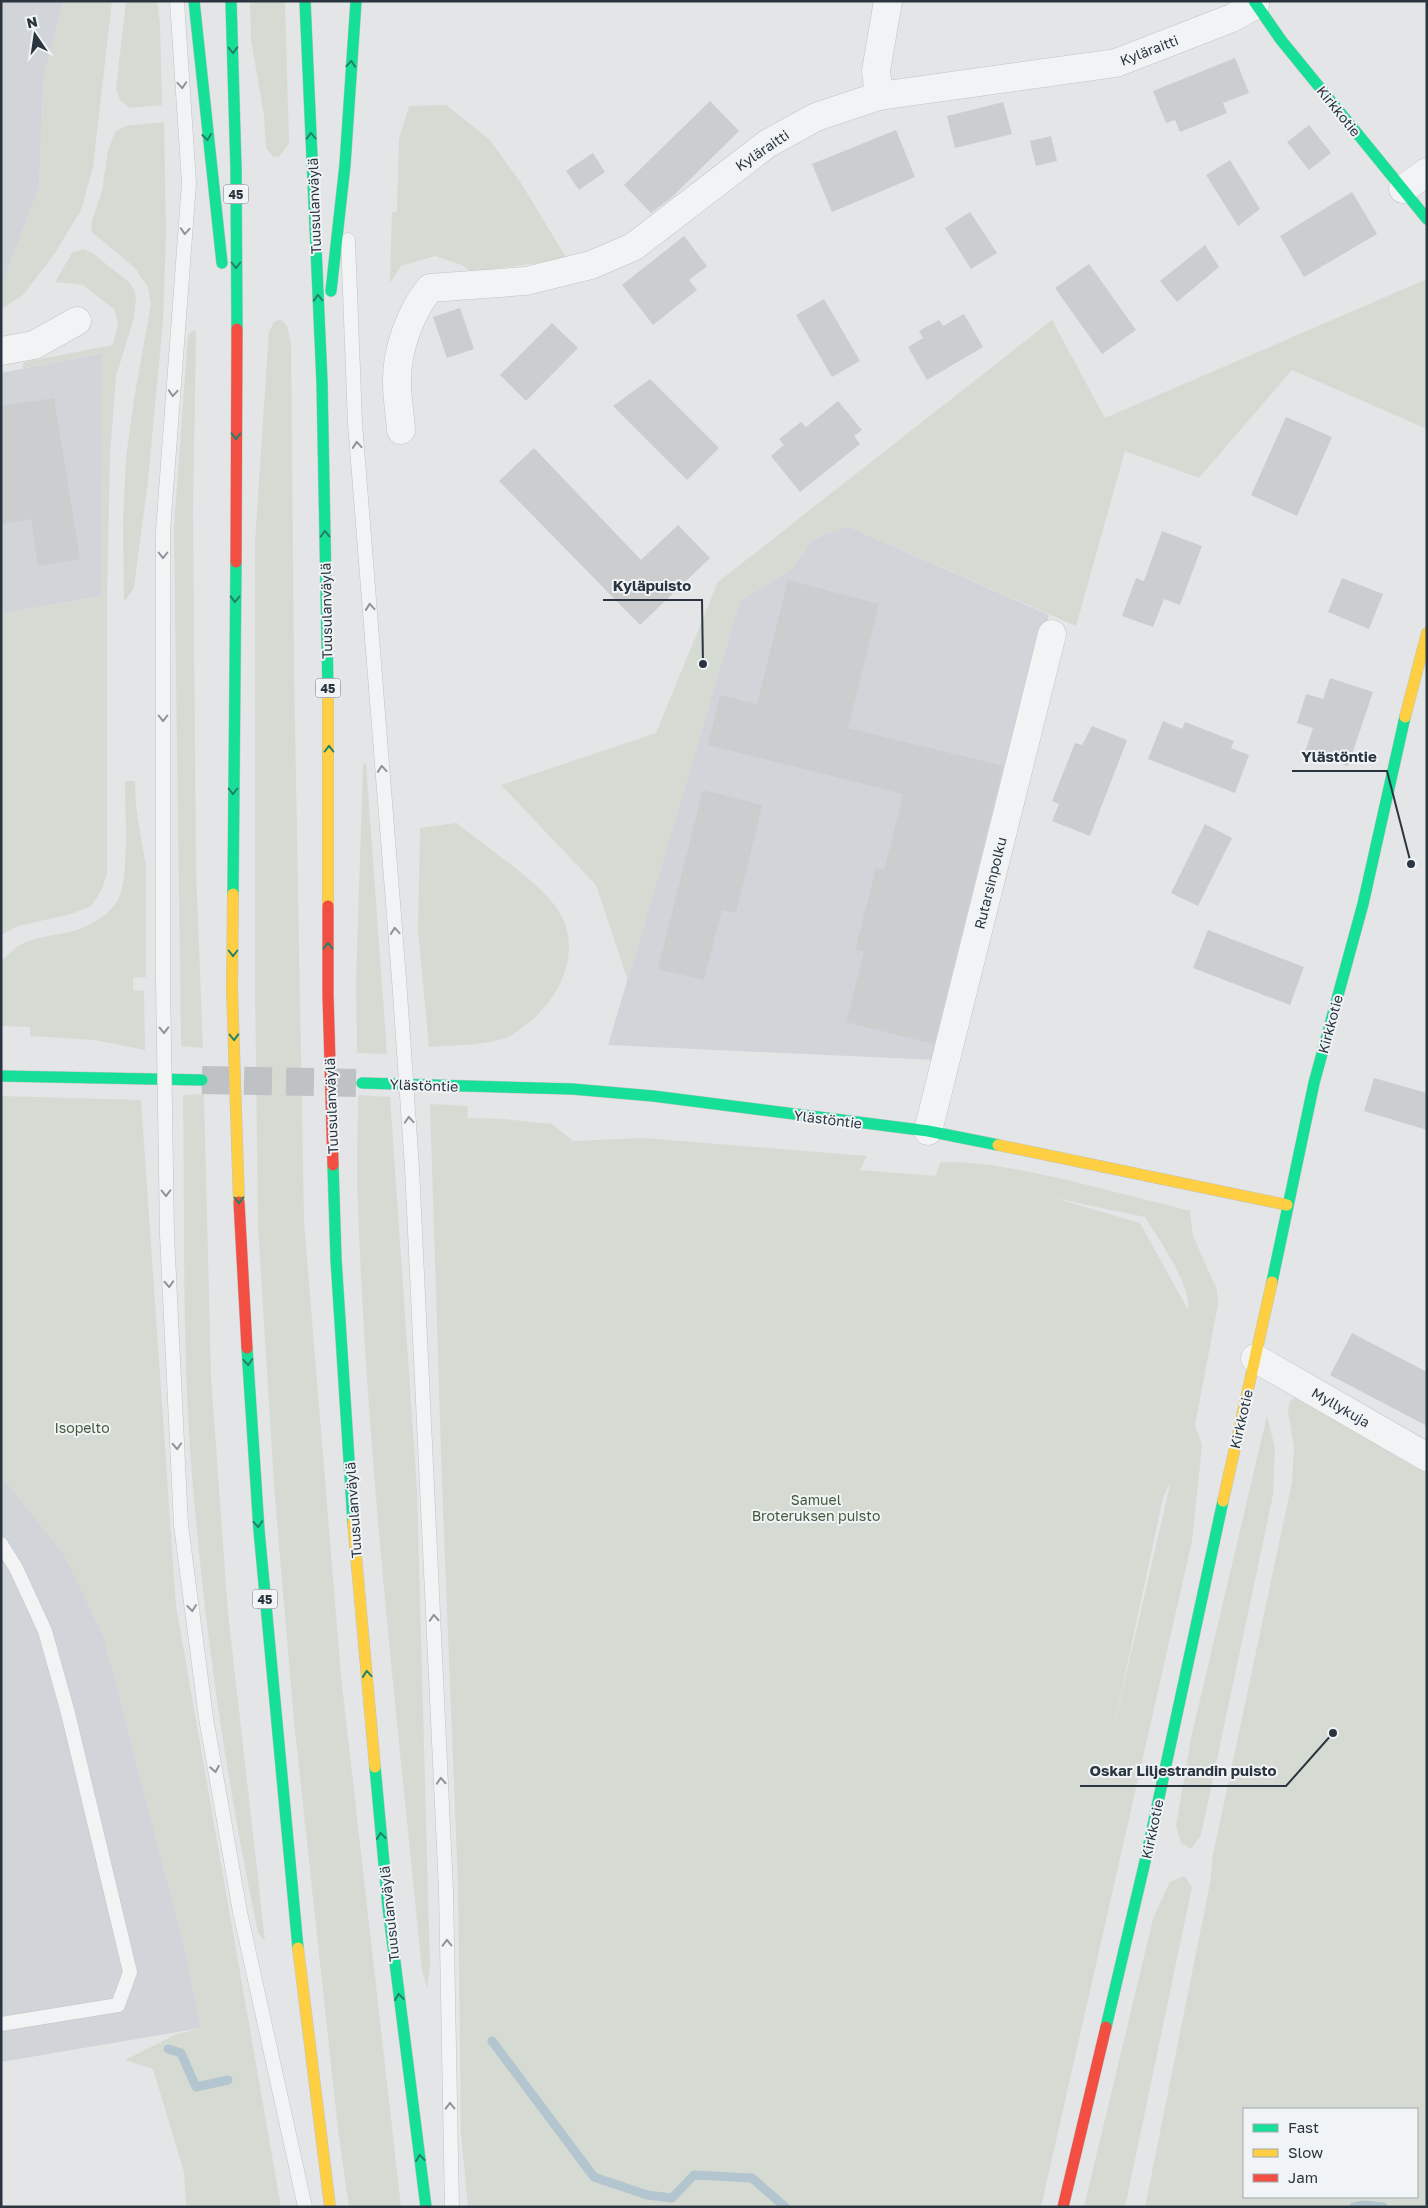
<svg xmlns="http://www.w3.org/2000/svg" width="1428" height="2208" viewBox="0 0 1428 2208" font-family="'Golos Text',sans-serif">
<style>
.built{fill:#d1d5da}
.green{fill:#d5dbd3;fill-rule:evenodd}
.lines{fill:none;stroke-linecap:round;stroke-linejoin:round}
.stream{stroke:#b3c5cf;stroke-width:9}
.building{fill:#cbcdcf}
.secondary-tunnel{stroke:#bec2c5;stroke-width:28;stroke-dasharray:28 14;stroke-linecap:butt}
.lane-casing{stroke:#c1c3c5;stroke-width:15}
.street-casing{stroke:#c1c3c5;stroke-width:29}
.fast-casing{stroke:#c1c3c5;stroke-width:12}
.slow-casing{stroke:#c1c3c5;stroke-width:12}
.jam-casing{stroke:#c1c3c5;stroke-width:12}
.lane{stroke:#f1f3f4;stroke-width:14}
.street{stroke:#f1f3f4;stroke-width:28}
.fast{stroke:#16e098;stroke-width:11}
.slow{stroke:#ffcf43;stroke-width:11}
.jam{stroke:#f24e42;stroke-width:11}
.lane-bridge-casing{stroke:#c1c3c5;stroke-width:15;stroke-linecap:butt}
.lane-bridge{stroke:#f1f3f4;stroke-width:14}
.oneway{stroke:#228267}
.oneway2{stroke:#8e949a}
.labels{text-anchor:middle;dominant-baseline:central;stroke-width:4;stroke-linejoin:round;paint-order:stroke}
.shield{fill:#f0f4f6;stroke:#666e76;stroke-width:1}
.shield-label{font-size:12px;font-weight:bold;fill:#2b353f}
.street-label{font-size:14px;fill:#2b353f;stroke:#f0f4f6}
.park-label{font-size:14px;fill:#445939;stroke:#f0f4f6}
.leader{fill:none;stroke:#2b353f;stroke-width:2}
.callout-dot{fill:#2b353f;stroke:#f0f4f6;stroke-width:2}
.callout-label{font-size:15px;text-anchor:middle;font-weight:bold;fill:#2b353f;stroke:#f0f4f6;stroke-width:4;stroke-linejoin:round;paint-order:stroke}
</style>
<rect width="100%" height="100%" fill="#e3e5e7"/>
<!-- built -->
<g class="built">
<polygon points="1,1 64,1 44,75 39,188 1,288"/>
<polygon points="103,353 101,596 1,614 1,373"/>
<polygon points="847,526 1049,615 936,1060 608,1045 740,601 793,568 812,540"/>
<polygon points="1,1454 64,1554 104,1637 187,1957 201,2028 1,2062"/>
</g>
<!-- green -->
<g class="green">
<polygon points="64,1 112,1 93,167 81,210 55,253 23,295 1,309 1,288 39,188 44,75"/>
<polygon points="126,1 157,1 160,25 162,105 130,108 120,100 116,89"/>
<polygon points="250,1 285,1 289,143 280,156 273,157 266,148 264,115 251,40"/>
<polygon points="446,105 490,140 521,183 567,259 472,272 462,265 435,256 401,266 390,283 392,212 397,212 399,139 409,106"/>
<polygon points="164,122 166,233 163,320 148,480 134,588 124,602 123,522 126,458 134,399 151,304 148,287 135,268 92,232 91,224 102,191 108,150 115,132 125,126"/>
<polygon points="83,249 91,252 131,284 136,296 134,318 116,376 110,455 107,597 107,874 101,891 91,906 71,914 18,926 1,935 1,614 101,596 102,353 22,369 24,362 113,345 118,323 114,309 83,285 55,282 72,253"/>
<polygon points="1427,279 1427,429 1292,370 1199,478 1125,451 1076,626 847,526 812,540 793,568 740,601 628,981 596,885 501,785 656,733 718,582 1052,320 1105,418"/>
<polygon points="281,320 287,326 291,343 294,668 304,1222 341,1676 401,2207 349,2207 338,2130 294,1721 275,1498 258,1227 255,982 255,542 269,331 275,321"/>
<polygon points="194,330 196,333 193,512 196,871 203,1048 181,1046 174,527 188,335"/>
<polygon points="366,763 387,1054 357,1053 356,981 363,765"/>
<path d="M125 781H135L136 807 146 868V977L133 978V990L144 991 145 1050 95 1040 30 1036V1027L1 1026V961C7 957 12 950 18 946 36 935 58 936 77 930 94 924 113 913 120 895 129 870 125 809 125 781Z"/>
<path d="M457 823C486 848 537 879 558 910 584 950 560 1001 524 1026 520 1029 514 1034 509 1037 484 1046 455 1045 429 1047L418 931 420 828Z"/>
<path d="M204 1094 211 1377 228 1613 265 1941 258 1933C225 1774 202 1613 190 1450 182 1332 185 1213 183 1095Z"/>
<path d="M358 1095 390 1097 417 1490 430 1967 427 1988 422 1970C397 1716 367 1461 358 1205 356 1169 358 1132 358 1095Z"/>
<polygon points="1,1096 141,1100 176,1606 281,2207 186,2207 184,2172 153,2069 125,2060 177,2034 201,2028 187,1957 104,1637 64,1555 1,1476"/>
<path d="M430 1104 468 1106 467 1118 504 1119 552 1124 573 1141 644 1138 867 1156 860 1170 935 1176 941 1162C984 1161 1025 1171 1067 1180 1108 1190 1149 1200 1190 1211L1193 1236 1217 1290 1218 1304 1195 1425 1202 1445 1192 1541 1041 2207H468L461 2133 458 1885 442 1483ZM1054 1198 1145 1217C1158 1238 1192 1286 1188 1310L1140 1223ZM1169 1484 1170 1485 1113 1731 1163 1498Z"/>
<path d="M1295 1396 1427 1463V2207H1145L1210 1883 1213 1855 1292 1482 1294 1447 1288 1411 1289 1403ZM1244 2109H1417V2197H1244Z"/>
<polygon points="1267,1416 1275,1448 1273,1495 1201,1835 1191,1849 1181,1843 1176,1826 1191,1738"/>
<polygon points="1184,1876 1192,1887 1125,2207 1084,2207 1153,1919 1170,1882"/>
</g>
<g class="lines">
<!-- stream -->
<g class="stream">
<polyline points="492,2041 594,2177 647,2195 672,2198 694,2175 752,2178 785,2207"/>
<polyline points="168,2049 181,2053 196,2087 228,2080"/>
<polyline points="1354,2207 1363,2205 1383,2207"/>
</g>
</g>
<!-- building -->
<g class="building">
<polygon points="1235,58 1249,93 1223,103 1227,113 1180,132 1175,120 1166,123 1153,91"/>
<polygon points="710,101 739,131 671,198 651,213 624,185"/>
<polygon points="1003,102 1012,134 955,148 947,116"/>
<polygon points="1309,125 1331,153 1309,170 1287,142"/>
<polygon points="896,130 915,177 832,212 812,164"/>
<polygon points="1051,136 1057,161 1036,166 1030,141"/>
<polygon points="593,153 605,172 579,190 566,171"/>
<polygon points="1230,160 1260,209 1238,226 1206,175"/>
<polygon points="1352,192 1377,234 1304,277 1280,236"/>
<polygon points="970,212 997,253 971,269 945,228"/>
<polygon points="684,236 707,266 689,280 697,290 653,325 622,285"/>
<polygon points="1205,245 1219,267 1177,302 1160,281"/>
<polygon points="1089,264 1136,330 1102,354 1055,288"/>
<polygon points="824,299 860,361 832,377 796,315"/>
<polygon points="460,308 474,349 447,358 433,317"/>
<polygon points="964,314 983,347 927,380 908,347 923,338 919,331 939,320 943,326"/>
<polygon points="552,323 578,348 526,401 500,375"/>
<polygon points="650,379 719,448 687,480 613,406"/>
<polygon points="54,398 80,559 38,566 31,519 1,524 1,406"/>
<polygon points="838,401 862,430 854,436 860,444 800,492 771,456 784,445 779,439 801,422 806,427"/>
<polygon points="1286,417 1332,437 1297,516 1251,495"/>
<polygon points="534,448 641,560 678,525 710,558 640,625 499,481"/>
<polygon points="1162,531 1202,546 1180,605 1164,599 1153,627 1122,616 1136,578 1144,581"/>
<polygon points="1342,578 1383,594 1369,629 1328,612"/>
<polygon points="788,580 879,604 848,728 1003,766 934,1044 846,1022 864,952 855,950 876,868 884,870 903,794 708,745 720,695 757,704"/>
<polygon points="1330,678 1373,692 1348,766 1305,752 1313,728 1297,723 1306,694 1323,699"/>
<polygon points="1163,721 1182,729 1185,722 1234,741 1231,748 1249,755 1235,793 1148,759"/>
<polygon points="1092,726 1127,740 1090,836 1052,821 1059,804 1052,801 1075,743 1082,745"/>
<polygon points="703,790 762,805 736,913 722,910 704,980 658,969"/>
<polygon points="1205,824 1232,838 1198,906 1171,893"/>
<polygon points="1208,930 1304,967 1290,1005 1193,968"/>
<polygon points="1374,1078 1427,1093 1427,1130 1364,1111"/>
<polygon points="1352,1333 1427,1372 1427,1426 1330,1375"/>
</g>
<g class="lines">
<!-- secondary-tunnel -->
<polyline class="secondary-tunnel" points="202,1080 362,1083"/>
<!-- lane casing -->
<g class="lane-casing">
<g id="lane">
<polyline points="348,240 355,423 399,979"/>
<polyline points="163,981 163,531 189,183 177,1"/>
<polyline points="412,1168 446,1890 452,2207"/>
<polyline points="167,1235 181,1525 206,1718 240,1912 305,2207"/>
<polyline points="1,1544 16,1568 45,1631 68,1713 130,1972 118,2005 1,2024"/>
</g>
</g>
<!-- street casing -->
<g class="street-casing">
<g id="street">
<polyline points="879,96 876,71 888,1"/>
<polyline points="1403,189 1427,172"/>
<polyline points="1,351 34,345 77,321"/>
<path d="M401 430C400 414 397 399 397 383 396 352 410 312 430 288L526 281 591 265 633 247 767 144 816 117 879 96 1116 63 1232 18 1255 5"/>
<polyline points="928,1131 1052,634"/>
<polyline points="1255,1358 1427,1457"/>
</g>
</g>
<!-- fast casing -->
<g class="fast-casing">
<g id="fast">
<polyline points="194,1 222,263"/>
<polyline points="231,1 236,168 237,329"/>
<polyline points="305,1 322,382 328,691"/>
<polyline points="1254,1 1281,40 1427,219"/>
<polyline points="331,291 345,165 356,1"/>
<polyline points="233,894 236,562"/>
<polyline points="1,1076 202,1080"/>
<polyline points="362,1083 572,1089 653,1096 928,1131 998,1145"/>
<polyline points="333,1165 336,1259 353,1522"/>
<polyline points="1272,1282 1314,1083 1363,904 1405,717"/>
<polyline points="247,1348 259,1530 298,1948"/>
<polyline points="375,1767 388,1907 426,2207"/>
<polyline points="1106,2027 1147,1853 1223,1501"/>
</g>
</g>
<!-- slow casing -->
<g class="slow-casing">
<g id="slow">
<polyline points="328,691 328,906"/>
<polyline points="1405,717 1427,633"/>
<polyline points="233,894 232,989 239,1202"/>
<polyline points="998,1145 1287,1205"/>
<polyline points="1223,1501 1272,1282"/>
<polyline points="353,1522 375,1767"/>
<polyline points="298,1948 330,2207"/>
</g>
</g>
<!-- jam casing -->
<g class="jam-casing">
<g id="jam">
<polyline points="236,562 237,329"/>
<polyline points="328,906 328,995 333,1165"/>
<polyline points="239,1202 247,1348"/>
<polyline points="1063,2207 1106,2027"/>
</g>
</g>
<!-- lane -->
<use href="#lane" class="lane"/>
<!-- street -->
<use href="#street" class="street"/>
<!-- fast -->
<use href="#fast" class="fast"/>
<!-- slow -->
<use href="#slow" class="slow"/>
<!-- jam -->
<use href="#jam" class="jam"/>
<!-- lane-bridge casing -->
<g class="lane-bridge-casing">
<g id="lane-bridge">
<polyline points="399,979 412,1168"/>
<polyline points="163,981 167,1235"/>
</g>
</g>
<!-- lane-bridge -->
<use href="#lane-bridge" class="lane-bridge"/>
</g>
<!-- one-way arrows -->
<defs><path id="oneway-chevron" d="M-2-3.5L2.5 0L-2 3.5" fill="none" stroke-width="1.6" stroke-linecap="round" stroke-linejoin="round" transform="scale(1.25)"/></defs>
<g class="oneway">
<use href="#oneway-chevron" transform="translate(233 50) rotate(88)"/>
<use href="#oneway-chevron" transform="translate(351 64) rotate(-86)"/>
<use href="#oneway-chevron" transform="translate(311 136) rotate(-92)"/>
<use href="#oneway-chevron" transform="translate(207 137) rotate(84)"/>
<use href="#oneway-chevron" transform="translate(236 265) rotate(90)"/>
<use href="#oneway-chevron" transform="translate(318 298) rotate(-92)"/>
<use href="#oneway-chevron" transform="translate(236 436) rotate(91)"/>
<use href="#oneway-chevron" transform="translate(325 534) rotate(-91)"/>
<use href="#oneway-chevron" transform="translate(235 599) rotate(91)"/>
<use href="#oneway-chevron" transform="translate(329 749) rotate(-90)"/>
<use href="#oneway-chevron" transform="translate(233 791) rotate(90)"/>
<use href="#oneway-chevron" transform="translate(328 946) rotate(-90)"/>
<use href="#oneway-chevron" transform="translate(233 953) rotate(90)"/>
<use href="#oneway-chevron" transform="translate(234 1037) rotate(88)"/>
<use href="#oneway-chevron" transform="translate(239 1200) rotate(88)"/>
<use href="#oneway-chevron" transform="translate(248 1362) rotate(86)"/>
<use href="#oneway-chevron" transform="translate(258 1524) rotate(86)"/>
<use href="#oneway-chevron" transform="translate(367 1674) rotate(-95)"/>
<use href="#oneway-chevron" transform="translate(381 1836) rotate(-95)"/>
<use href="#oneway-chevron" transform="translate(399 1997) rotate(-97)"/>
<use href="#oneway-chevron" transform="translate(420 2158) rotate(-97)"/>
</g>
<g class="oneway2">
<use href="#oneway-chevron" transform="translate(182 85) rotate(86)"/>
<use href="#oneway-chevron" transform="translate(185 231) rotate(94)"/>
<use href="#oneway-chevron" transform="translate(173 393) rotate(94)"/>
<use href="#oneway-chevron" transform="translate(357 445) rotate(-95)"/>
<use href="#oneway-chevron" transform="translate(163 555) rotate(90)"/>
<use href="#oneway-chevron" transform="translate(370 607) rotate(-95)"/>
<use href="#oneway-chevron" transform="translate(163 718) rotate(90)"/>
<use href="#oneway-chevron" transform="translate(382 769) rotate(-95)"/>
<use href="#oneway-chevron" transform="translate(395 931) rotate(-95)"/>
<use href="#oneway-chevron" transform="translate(164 1030) rotate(89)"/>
<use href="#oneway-chevron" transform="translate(409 1120) rotate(-94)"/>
<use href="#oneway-chevron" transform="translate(166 1193) rotate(89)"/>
<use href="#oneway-chevron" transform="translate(169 1284) rotate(87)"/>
<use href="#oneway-chevron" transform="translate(177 1446) rotate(87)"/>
<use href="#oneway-chevron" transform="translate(192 1608) rotate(83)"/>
<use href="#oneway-chevron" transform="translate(434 1618) rotate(-93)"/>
<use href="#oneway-chevron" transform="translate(215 1769) rotate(80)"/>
<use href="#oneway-chevron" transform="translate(441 1781) rotate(-93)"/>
<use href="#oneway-chevron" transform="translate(447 1943) rotate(-91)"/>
<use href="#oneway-chevron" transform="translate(450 2106) rotate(-91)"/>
</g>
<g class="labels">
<!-- shield labels -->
<g class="shield">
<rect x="223.5" y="184.5" width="25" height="19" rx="4"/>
<rect x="315.5" y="678.5" width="25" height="19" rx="4"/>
<rect x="252.5" y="1589.5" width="25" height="19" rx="4"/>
</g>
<g class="shield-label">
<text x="236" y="194">45</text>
<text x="328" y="688">45</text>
<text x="265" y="1599">45</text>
</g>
<!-- street labels -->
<g class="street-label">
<text transform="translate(1149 50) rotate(-21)">Kyläraitti</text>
<text transform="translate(1339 111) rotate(51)">Kirkkotie</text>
<text transform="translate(762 150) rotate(-34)">Kyläraitti</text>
<text transform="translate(314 206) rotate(-92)">Tuusulanväylä</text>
<text transform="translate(326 611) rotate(-91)">Tuusulanväylä</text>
<text transform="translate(990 883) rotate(-76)">Rutarsinpolku</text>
<text transform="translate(1330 1024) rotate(-75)">Kirkkotie</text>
<text transform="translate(424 1085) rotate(2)">Ylästöntie</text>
<text transform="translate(331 1106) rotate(-92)">Tuusulanväylä</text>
<text transform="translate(828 1119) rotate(7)">Ylästöntie</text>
<text transform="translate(1341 1407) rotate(30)">Myllykuja</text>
<text transform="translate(1241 1419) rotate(-77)">Kirkkotie</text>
<text transform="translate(353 1510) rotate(-94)">Tuusulanväylä</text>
<text transform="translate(1152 1829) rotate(-78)">Kirkkotie</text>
<text transform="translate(389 1914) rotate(-96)">Tuusulanväylä</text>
</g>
<!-- park labels -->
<g class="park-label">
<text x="82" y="1427">Isopelto</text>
<text x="816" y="1499">Samuel<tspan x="816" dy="16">Broteruksen puisto</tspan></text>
</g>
</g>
<!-- callouts -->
<path class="leader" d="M703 664L702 600H603M1411 864L1387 771H1292M1333 1733L1286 1786H1080"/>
<g class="callout-dot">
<circle cx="703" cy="664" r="5"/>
<circle cx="1411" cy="864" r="5"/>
<circle cx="1333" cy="1733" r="5"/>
</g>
<g class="callout-label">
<text x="652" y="591">Kyläpuisto</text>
<text x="1339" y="762">Ylästöntie</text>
<text x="1183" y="1776">Oskar Liljestrandin puisto</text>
</g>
<!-- border -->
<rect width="1428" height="2208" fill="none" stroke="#2b353f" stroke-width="5"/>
<!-- legend -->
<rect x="1243" y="2108" width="175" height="90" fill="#f0f4f6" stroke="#a1a8ad"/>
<rect x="1253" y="2124" width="25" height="8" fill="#16e098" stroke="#a1a8ad"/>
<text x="1288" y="2133" font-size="15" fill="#2b353f">Fast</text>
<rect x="1253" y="2149" width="25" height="8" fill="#ffcf43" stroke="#a1a8ad"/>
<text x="1288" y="2158" font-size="15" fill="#2b353f">Slow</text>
<rect x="1253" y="2174" width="25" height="8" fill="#f24e42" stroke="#a1a8ad"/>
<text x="1288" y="2183" font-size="15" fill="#2b353f">Jam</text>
<!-- north arrow -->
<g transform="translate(35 35) rotate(347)" stroke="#f0f4f6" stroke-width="4" paint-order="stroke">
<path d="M0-4L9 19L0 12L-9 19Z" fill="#2b353f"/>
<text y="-8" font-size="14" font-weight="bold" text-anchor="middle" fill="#2b353f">N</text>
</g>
</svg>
